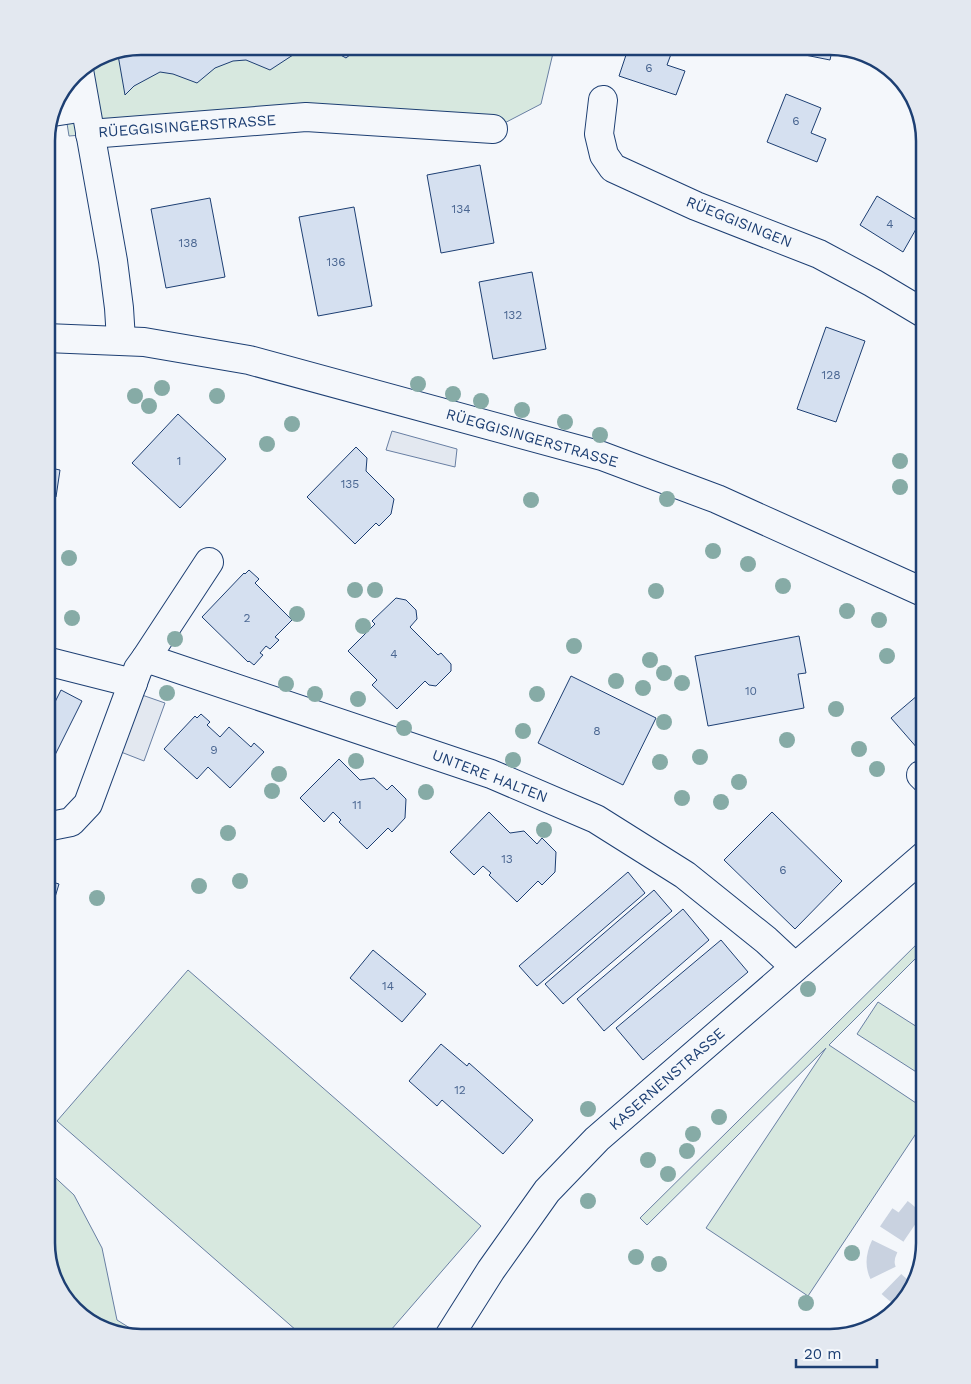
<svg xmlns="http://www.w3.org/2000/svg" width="971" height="1384" viewBox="0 0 971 1384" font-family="'Work Sans',sans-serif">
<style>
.green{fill:#d7e8df;stroke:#687fa3}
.parking{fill:#e3e8f0;stroke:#687fa3}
.building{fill:#d5e0f0;stroke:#1d3f73}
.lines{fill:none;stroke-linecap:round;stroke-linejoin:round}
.minor-tunnel{stroke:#c9d2e0;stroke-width:28;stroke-dasharray:28 14;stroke-linecap:butt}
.minor-casing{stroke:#1d3f73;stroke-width:30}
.minor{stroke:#f4f7fb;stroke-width:28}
.tree{fill:#86aba6}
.labels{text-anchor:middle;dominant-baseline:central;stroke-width:4;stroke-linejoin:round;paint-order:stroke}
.number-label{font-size:12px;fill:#4b6792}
.street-label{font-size:15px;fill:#1d3f73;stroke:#f4f7fb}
.rim{fill:none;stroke:#1d3f73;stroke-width:2.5}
</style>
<rect width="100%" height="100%" fill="#f4f7fb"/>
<!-- green -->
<g class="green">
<polygon points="141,46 553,46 553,53 541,104 493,129 306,117 69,136 62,92 78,70"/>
<polygon points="925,936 925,949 829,1045 925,1109 925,1120 808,1296 706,1228 826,1048 647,1225 640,1218"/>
<polygon points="188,970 481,1226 384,1338 305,1338 57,1121"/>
<polygon points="878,1002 925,1032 925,1070 921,1075 857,1034"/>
<polygon points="46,1169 74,1195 102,1248 117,1320 146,1338 135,1338 93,1325 59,1290 46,1243"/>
</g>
<!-- parking -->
<g class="parking">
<polygon points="392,431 457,449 455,467 386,450"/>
<polygon points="142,695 165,703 144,761 121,752"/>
</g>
<!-- building -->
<g class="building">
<polygon points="141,46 361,46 346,58 335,52 309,48 296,53 270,70 246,60 233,61 215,68 197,83 173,74 160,72 134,86 125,95 118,55"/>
<polygon points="629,46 674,46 667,65 685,71 676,95 619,76"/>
<polygon points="791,46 833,46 830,60 790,52"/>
<polygon points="786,94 821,108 811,133 826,139 817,162 767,142"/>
<polygon points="480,165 494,243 441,253 427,175"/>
<polygon points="877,196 920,222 903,252 860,225"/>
<polygon points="210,198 225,277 166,288 151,209"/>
<polygon points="354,207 372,306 318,316 299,217"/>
<polygon points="532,272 546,349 493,359 479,282"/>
<polygon points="826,327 865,341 836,422 797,409"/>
<polygon points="178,414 226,459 180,508 132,463"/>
<polygon points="356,447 367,458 366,471 394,499 391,514 379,526 376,523 355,544 307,497"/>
<polygon points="46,467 60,470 56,497 46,495"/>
<polygon points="249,570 259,579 255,583 292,620 275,637 279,640 270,649 266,646 260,653 263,655 254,665 249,661 248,662 202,617 244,573 245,574"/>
<polygon points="396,598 406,600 416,610 417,619 410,627 438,655 441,653 451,664 451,671 436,686 429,685 425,681 397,709 372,685 377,680 348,651 375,624 372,621"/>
<polygon points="799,636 806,673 798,674 804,708 708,726 695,656"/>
<polygon points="571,676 656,718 623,785 538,743"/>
<polygon points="925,689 925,757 891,718"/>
<polygon points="61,690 82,701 53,759 46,755 46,700 54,704"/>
<polygon points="201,714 210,722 207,725 220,737 229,727 251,747 254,743 264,752 230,788 208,767 197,779 164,749 195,716 197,718"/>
<polygon points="339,759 360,780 374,778 387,790 392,785 406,799 405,818 392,832 388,828 367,849 339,822 341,820 333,812 324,822 300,798"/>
<polygon points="489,812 510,833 524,831 537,844 542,838 556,852 555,872 542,885 538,881 517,902 489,875 491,873 483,866 474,875 450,852"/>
<polygon points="772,812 842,881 795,929 724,860"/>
<polygon points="628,872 645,893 537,986 519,966"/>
<polygon points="46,880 59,884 46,927"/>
<polygon points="654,890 672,911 563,1004 545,984"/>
<polygon points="683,909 709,940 604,1031 577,999"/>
<polygon points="721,940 748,972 643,1060 616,1028"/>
<polygon points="373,950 426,994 402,1022 350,978"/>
<polygon points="441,1044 467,1066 469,1063 533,1120 503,1154 442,1100 437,1106 409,1081"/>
</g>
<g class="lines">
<!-- minor-tunnel -->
<path class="minor-tunnel" d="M899 1212 904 1216C881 1250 864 1268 907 1296"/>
<!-- minor casing -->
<g class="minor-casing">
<g id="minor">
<polyline points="79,70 113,261 119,308 121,340"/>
<polyline points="603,100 599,134 604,155 613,168 696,206 819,254 873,283 925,314"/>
<polyline points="53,112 85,107"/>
<polyline points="90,134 306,117 493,129"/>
<polyline points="46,338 144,342 249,360 602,456 717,499 925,593"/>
<polyline points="146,658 209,562"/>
<polyline points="46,661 133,683"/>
<polyline points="921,775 925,779"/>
<polyline points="46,827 71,822 88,804 138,669 146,658 491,774 596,819 685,875 766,940 795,967"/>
<polyline points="448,1338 491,1270 547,1191 597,1139 925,855"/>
</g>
</g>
<!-- minor -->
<use href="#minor" class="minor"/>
</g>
<!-- trees -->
<g class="tree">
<circle cx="418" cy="384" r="8"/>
<circle cx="162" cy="388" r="8"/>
<circle cx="453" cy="394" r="8"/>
<circle cx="135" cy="396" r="8"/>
<circle cx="217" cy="396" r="8"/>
<circle cx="481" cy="401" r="8"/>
<circle cx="149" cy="406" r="8"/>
<circle cx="522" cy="410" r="8"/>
<circle cx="565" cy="422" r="8"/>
<circle cx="292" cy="424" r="8"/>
<circle cx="600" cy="435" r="8"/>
<circle cx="267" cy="444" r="8"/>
<circle cx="900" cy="461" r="8"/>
<circle cx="900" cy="487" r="8"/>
<circle cx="667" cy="499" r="8"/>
<circle cx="531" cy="500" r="8"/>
<circle cx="713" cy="551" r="8"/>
<circle cx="69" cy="558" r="8"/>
<circle cx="748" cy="564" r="8"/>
<circle cx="783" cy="586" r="8"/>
<circle cx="355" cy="590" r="8"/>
<circle cx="375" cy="590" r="8"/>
<circle cx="656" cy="591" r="8"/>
<circle cx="847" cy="611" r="8"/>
<circle cx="297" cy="614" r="8"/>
<circle cx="72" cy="618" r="8"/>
<circle cx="879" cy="620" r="8"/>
<circle cx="363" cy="626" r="8"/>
<circle cx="175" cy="639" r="8"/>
<circle cx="574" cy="646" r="8"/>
<circle cx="887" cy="656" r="8"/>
<circle cx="650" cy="660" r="8"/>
<circle cx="664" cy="673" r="8"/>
<circle cx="616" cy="681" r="8"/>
<circle cx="682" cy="683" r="8"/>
<circle cx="286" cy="684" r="8"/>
<circle cx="643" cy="688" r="8"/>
<circle cx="167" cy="693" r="8"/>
<circle cx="315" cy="694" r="8"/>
<circle cx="537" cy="694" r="8"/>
<circle cx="358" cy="699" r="8"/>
<circle cx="836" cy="709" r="8"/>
<circle cx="664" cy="722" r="8"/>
<circle cx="404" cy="728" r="8"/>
<circle cx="523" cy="731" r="8"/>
<circle cx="787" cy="740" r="8"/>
<circle cx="859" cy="749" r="8"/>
<circle cx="700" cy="757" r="8"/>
<circle cx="513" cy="760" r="8"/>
<circle cx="356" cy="761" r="8"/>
<circle cx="660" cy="762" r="8"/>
<circle cx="877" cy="769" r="8"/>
<circle cx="279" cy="774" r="8"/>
<circle cx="739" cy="782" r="8"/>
<circle cx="272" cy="791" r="8"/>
<circle cx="426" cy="792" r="8"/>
<circle cx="682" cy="798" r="8"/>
<circle cx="721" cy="802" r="8"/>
<circle cx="544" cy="830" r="8"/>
<circle cx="228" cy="833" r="8"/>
<circle cx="240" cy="881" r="8"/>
<circle cx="199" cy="886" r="8"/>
<circle cx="97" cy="898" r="8"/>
<circle cx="808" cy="989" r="8"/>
<circle cx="588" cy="1109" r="8"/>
<circle cx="719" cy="1117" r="8"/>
<circle cx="693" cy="1134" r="8"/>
<circle cx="687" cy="1151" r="8"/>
<circle cx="648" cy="1160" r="8"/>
<circle cx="668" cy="1174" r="8"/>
<circle cx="588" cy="1201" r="8"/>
<circle cx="852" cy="1253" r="8"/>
<circle cx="636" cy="1257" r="8"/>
<circle cx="659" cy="1264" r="8"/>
<circle cx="806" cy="1303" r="8"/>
</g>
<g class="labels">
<!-- number labels -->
<g class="number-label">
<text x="649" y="68">6</text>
<text x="796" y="121">6</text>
<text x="461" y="209">134</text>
<text x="890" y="224">4</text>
<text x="188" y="243">138</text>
<text x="336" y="262">136</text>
<text x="513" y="315">132</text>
<text x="831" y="375">128</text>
<text x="179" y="461">1</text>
<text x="350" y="484">135</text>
<text x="247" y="618">2</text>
<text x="394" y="654">4</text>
<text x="751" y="691">10</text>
<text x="597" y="731">8</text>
<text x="214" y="750">9</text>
<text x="357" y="805">11</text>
<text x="507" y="859">13</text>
<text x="783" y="870">6</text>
<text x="388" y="986">14</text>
<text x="460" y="1090">12</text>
</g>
<!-- street labels -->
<g class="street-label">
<text transform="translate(187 126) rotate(-4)">RÜEGGISINGERSTRASSE</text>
<text transform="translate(739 222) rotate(22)">RÜEGGISINGEN</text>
<text transform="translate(532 438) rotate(16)">RÜEGGISINGERSTRASSE</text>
<text transform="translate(490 776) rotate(21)">UNTERE HALTEN</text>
<text transform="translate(667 1079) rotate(-41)">KASERNENSTRASSE</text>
</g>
</g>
<!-- crop -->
<path d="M0 0H971V1384H0ZM141 55H830A86 86 0 0 1 916 141V1243A86 86 0 0 1 830 1329H141A86 86 0 0 1 55 1243V141A86 86 0 0 1 141 55Z" fill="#e3e8f0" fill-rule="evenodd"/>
<path class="rim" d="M141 55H830A86 86 0 0 1 916 141V1243A86 86 0 0 1 830 1329H141A86 86 0 0 1 55 1243V141A86 86 0 0 1 141 55Z"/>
<!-- scale -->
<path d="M796 1359v8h81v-8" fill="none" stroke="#1d3f73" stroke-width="2.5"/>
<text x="804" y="1359" font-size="15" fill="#1d3f73" stroke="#f4f7fb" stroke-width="4" paint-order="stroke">20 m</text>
</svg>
